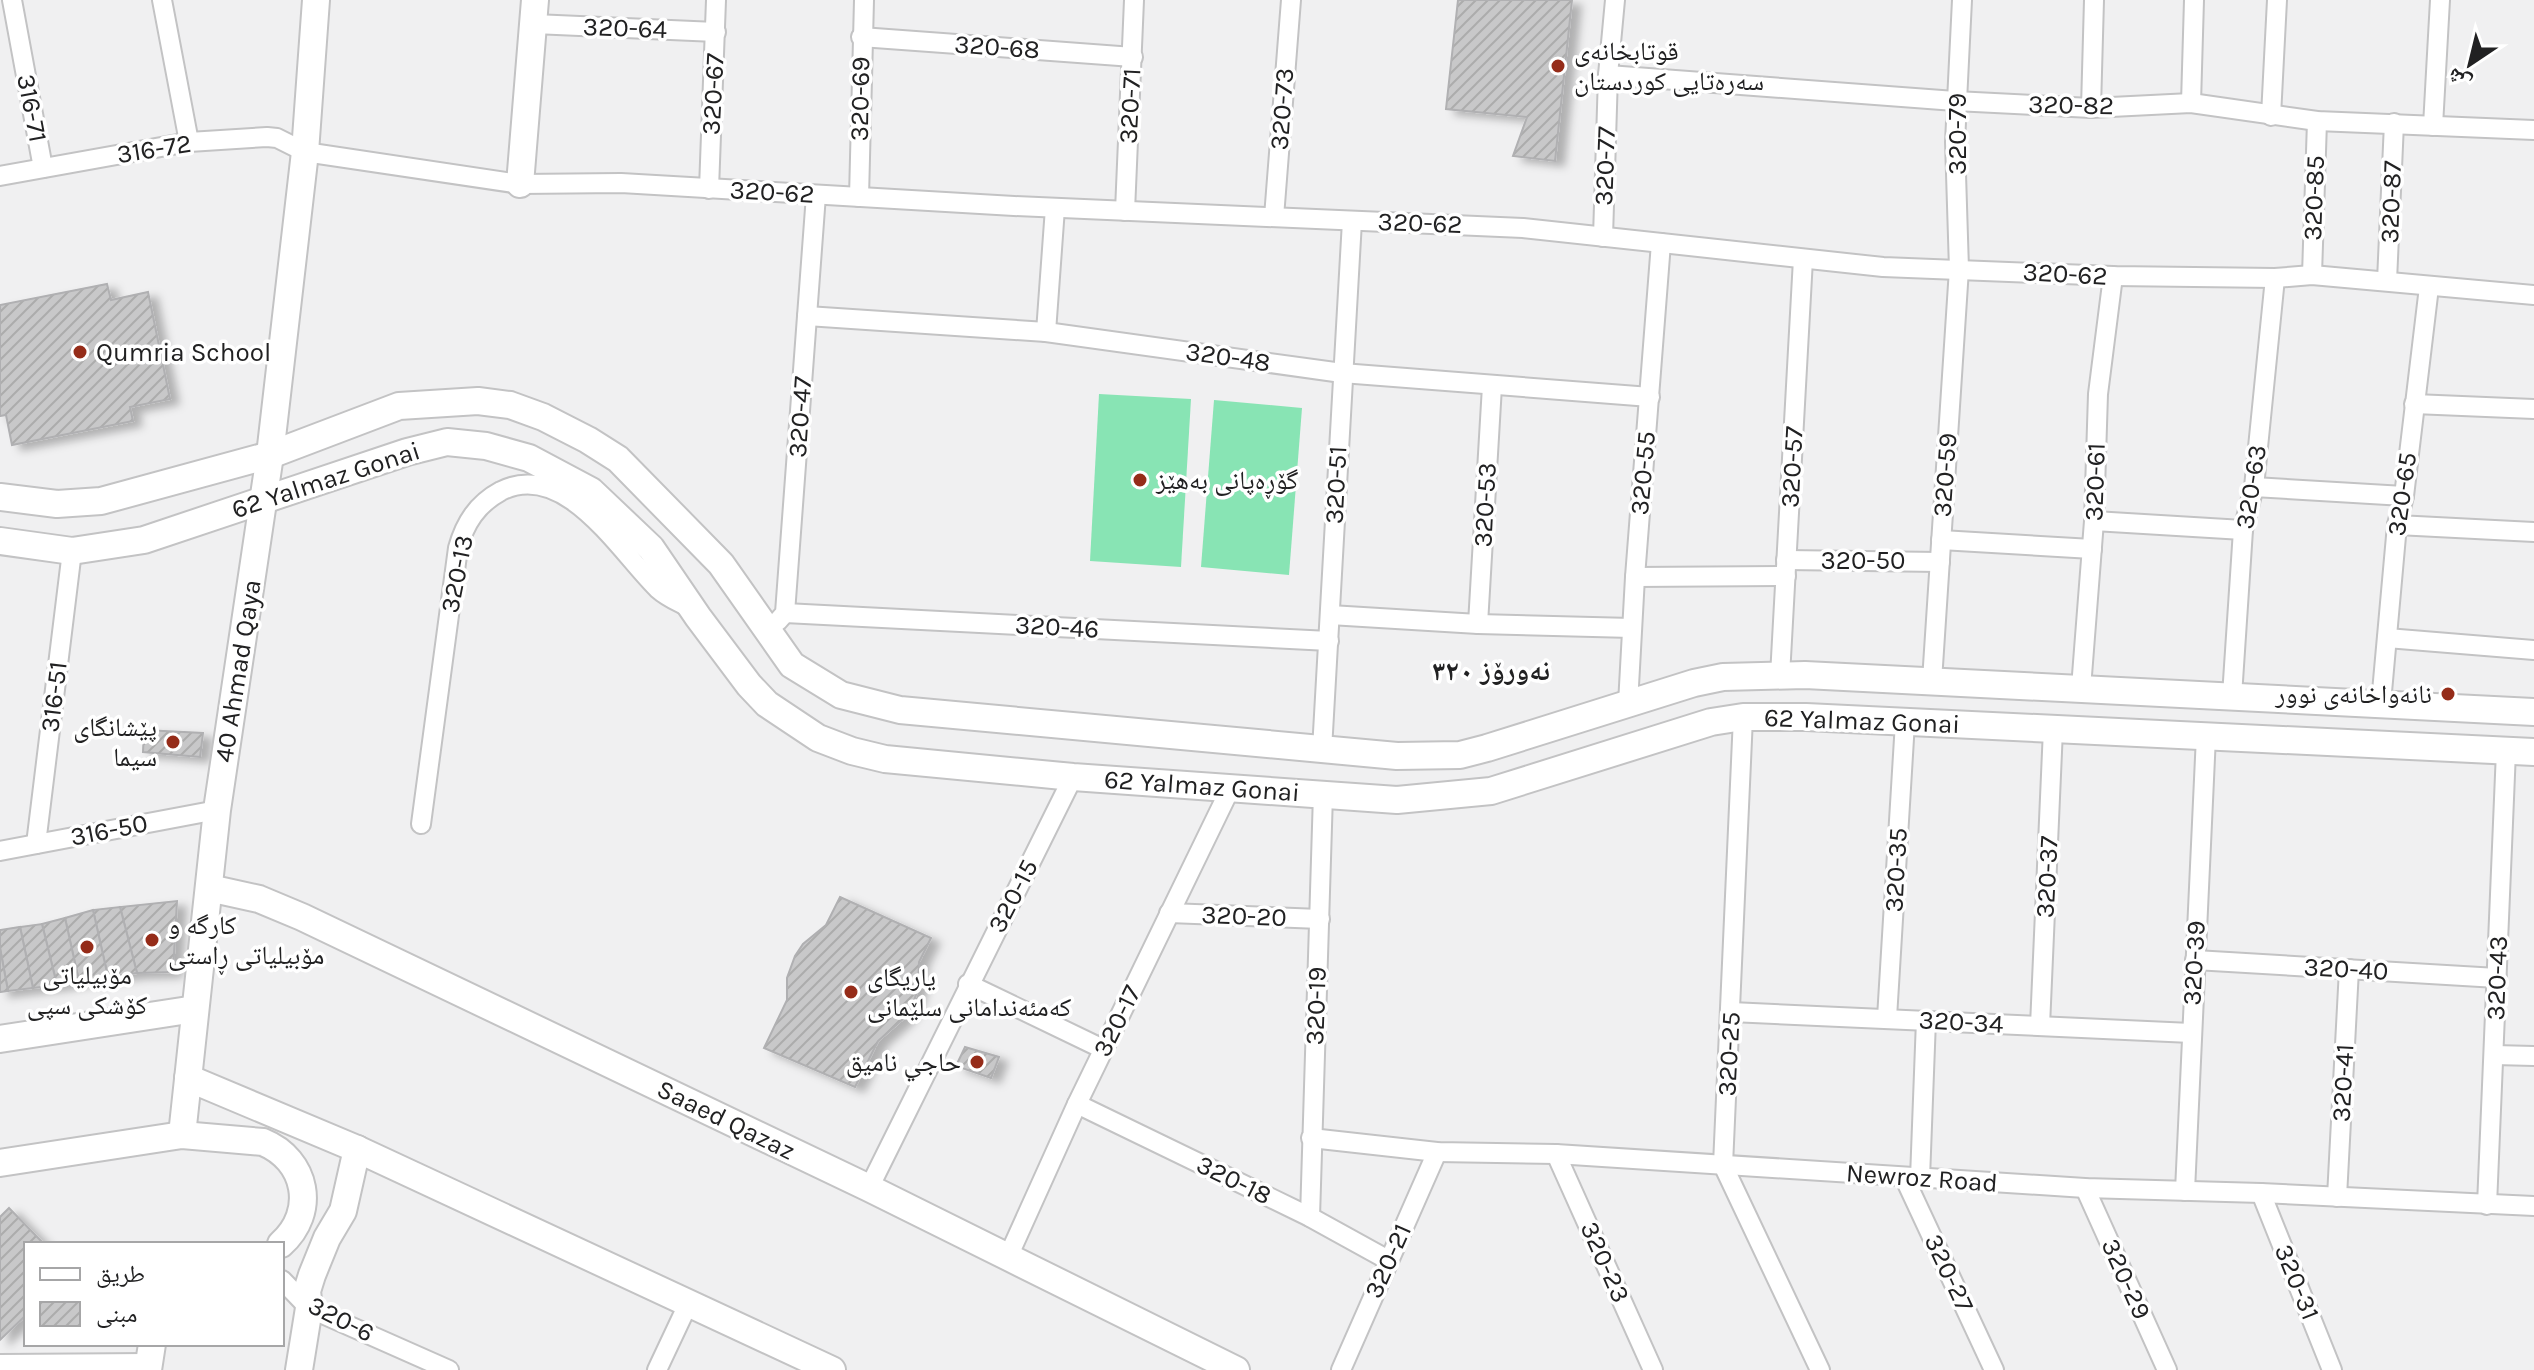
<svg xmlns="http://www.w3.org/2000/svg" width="2534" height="1370" viewBox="0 0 2534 1370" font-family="Karla,'Noto Naskh Arabic',sans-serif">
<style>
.pitch{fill:#88e4b4}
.building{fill:url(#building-hatch);stroke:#b0b0b2;stroke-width:2;filter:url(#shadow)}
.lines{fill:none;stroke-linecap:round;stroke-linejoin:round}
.street-casing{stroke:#c3c3c4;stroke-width:22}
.secondary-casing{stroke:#c3c3c4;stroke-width:30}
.street{stroke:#fff;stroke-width:18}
.secondary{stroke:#fff;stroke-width:26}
.poi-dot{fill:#952c19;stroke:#fff;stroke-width:3}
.labels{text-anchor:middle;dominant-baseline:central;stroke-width:7;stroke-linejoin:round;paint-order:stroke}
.street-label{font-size:26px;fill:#212122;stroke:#fff}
.poi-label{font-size:26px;fill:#212122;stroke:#fff;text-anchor:start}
.neighbourhood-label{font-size:28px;font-weight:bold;fill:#212122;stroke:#fff}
</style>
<defs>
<pattern id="building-hatch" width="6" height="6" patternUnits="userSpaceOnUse" patternTransform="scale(2)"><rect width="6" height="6" fill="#c8c8c9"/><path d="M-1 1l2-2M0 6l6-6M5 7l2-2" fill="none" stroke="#acacac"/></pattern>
<filter id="shadow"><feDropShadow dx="9" dy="5" stdDeviation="4" flood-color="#0004"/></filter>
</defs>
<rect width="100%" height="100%" fill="#f0f0f1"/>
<!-- pitch -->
<g class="pitch">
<polygon points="1099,394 1191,399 1181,567 1090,561"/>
<polygon points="1214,400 1302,408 1289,575 1201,567"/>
</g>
<!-- building -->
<g class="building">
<polygon points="1458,0 1572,0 1555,161 1513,156 1527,117 1446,109"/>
<polygon points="107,284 111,300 148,292 170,399 130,407 133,421 12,445 6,415 0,416 0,305"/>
<polygon points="144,730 203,733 200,757 143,752"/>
<polygon points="840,897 931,938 919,962 918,988 913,1004 904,1018 878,1041 855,1087 764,1048 787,1000 787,978 795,956 803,944 826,925"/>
<polygon points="177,901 173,972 137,973 120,907"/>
<polygon points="120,907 137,973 108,977 93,910"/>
<polygon points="93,910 108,977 79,981 65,918"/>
<polygon points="65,918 79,981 57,985 42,924"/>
<polygon points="42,924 57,985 33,988 20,927"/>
<polygon points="20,927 33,988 8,991 0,948 0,930"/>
<polygon points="0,948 8,991 0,992"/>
<polygon points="965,1047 999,1057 991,1078 956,1066"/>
<polygon points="9,1208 44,1244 26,1244 26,1315 0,1340 0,1217"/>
</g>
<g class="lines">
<!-- street casing -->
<g class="street-casing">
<g id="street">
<polyline points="12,0 43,168"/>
<polyline points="162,0 189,142"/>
<polyline points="534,24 716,32"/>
<polyline points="861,37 1133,57"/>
<polyline points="1608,75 1955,101 2091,108 2191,103 2317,121 2534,130"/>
<polyline points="2191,103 2194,0"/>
<polyline points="2091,108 2094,0"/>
<polyline points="2271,116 2277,0"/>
<polyline points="2433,126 2440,0"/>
<polyline points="0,176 189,142 267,137 277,138 305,152 520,184 621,183 1014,206 1523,228 1883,267 2113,276 2275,278 2312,275 2534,295"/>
<polyline points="709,189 716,0"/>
<polyline points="859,197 864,0"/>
<polyline points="1125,211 1134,0"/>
<polyline points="1274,217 1291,0"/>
<polyline points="1603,237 1608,75 1615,0"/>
<polyline points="2312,275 2317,121"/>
<polyline points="2387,281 2394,123"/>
<polyline points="807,316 1046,332 1342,373 1650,397"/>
<polyline points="1046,332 1055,208"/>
<polyline points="2414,404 2534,409"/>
<polyline points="2254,487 2404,496"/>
<polyline points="2094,521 2243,530"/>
<polyline points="2397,525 2534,532"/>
<polyline points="1941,540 2092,549"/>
<polyline points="1786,560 1940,562"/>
<polyline points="1635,577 1786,576"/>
<polyline points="785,613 1329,641"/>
<polyline points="1330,615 1478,624 1632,628"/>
<polyline points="778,621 785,613 816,195"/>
<polyline points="1478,624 1492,386"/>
<polyline points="2387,638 2534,650"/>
<polyline points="1780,676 1803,259"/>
<polyline points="1932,681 1959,269 1955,142 1962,0"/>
<polyline points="2081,688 2094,521 2098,394 2113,276"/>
<polyline points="2232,696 2243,530 2254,487 2275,278"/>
<polyline points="2381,703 2397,525 2404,496 2429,287"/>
<polyline points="1628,704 1635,577 1661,243"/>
<polyline points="1743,717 1723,1165 1820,1370"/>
<polyline points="1322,750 1352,221"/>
<path d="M421 824 458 548C465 523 477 504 501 491 565 459 620 552 658 589 668 598 679 602 690 608"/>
<polyline points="36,844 72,551"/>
<polyline points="0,851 217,810"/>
<polyline points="1169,913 1320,919"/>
<polyline points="2195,960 2497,978"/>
<polyline points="968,984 1103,1049"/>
<polyline points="1731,1012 2191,1033"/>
<polyline points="1887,1018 1905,722"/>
<polyline points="2040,1026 2053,729"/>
<polyline points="2494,1055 2534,1056"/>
<polyline points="1077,1104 1310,1217 1388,1260"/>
<polyline points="1311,1138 1437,1152 1556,1154 2085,1188 2261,1193 2534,1206"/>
<polyline points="1556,1154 1653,1370"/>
<polyline points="1904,1177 1994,1370"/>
<polyline points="1920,1178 1926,1020"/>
<polyline points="869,1188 1073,777"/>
<polyline points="2085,1188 2167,1370"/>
<polyline points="2185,1191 2206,736"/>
<polyline points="2261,1193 2332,1370"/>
<polyline points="2337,1197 2349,969"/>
<polyline points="2487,1205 2506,751"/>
<polyline points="1310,1217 1323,794"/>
<polyline points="1008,1257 1077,1104 1231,787"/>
<polyline points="282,1280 309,1308 449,1370"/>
<polyline points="0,1364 149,1363"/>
<polyline points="657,1370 689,1302"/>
<polyline points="1341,1370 1437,1152"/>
</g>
</g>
<!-- secondary casing -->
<g class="secondary-casing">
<g id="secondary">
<polyline points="520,184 535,0"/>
<polyline points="0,497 57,504 101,501 270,455 399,406 478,401 510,405 543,417 588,440 618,459 721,564 792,665 841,695 900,710 1397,756 1460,755 1487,748 1694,683 1723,677 1805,675 2534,712"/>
<polyline points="0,541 72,551 144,540 407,452 447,442 486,446 529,458 591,491 651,548 698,617 749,685 767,704 818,738 852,751 885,759 1073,777 1397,800 1491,791 1711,722 1743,717 1806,717 2534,752"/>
<polyline points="209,888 259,899 302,917 869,1188 1236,1370"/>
<polyline points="0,1039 195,1009"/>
<polyline points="188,1078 357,1149 832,1370"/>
<polyline points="182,1135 217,810 270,455 305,152 316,0"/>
<path d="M0 1163 182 1135 263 1142C307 1160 317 1212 281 1244"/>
<polyline points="148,1370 152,1344"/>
<polyline points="299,1370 309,1308 307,1291 312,1275 327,1238 343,1211 357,1149"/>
</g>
</g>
<!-- street -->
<use href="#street" class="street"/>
<!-- secondary -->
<use href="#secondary" class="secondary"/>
</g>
<!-- markers -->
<g class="poi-dot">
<circle cx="1558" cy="66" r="8"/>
<circle cx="80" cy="352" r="8"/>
<circle cx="1140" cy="480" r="8"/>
<circle cx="2448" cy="694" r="8"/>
<circle cx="173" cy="742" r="8"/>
<circle cx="152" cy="940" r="8"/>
<circle cx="87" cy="947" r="8"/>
<circle cx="851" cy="992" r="8"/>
<circle cx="977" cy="1062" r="8"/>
</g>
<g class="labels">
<!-- street labels -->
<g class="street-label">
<text transform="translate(625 28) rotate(2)">320-64</text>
<text transform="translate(997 47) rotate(4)">320-68</text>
<text transform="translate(713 94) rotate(-87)">320-67</text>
<text transform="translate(860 99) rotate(-89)">320-69</text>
<text transform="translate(2071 105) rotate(1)">320-82</text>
<text transform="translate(1130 106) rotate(-87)">320-71</text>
<text transform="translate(32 108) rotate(79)">316-71</text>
<text transform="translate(1282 109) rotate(-86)">320-73</text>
<text transform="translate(1957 134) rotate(-90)">320-79</text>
<text transform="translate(154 149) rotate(-9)">316-72</text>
<text transform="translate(1605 166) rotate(-88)">320-77</text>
<text transform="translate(772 192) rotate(3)">320-62</text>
<text transform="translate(2314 198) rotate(-88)">320-85</text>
<text transform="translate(2391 202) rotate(-88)">320-87</text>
<text transform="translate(1420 223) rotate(2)">320-62</text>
<text transform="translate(2065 274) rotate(3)">320-62</text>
<text transform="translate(1228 357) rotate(8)">320-48</text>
<text transform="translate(800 417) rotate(-86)">320-47</text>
<text transform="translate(1792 467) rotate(-87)">320-57</text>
<text transform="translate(1643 473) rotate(-85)">320-55</text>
<text transform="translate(1945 475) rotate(-86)">320-59</text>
<text transform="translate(326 480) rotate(-18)">62 Yalmaz Gonai</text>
<text transform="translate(2095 482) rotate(-88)">320-61</text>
<text transform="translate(1336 485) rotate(-87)">320-51</text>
<text transform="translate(2251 487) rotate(-81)">320-63</text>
<text transform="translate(2402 494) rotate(-82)">320-65</text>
<text transform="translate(1485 505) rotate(-87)">320-53</text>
<text x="1863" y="560">320-50</text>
<text transform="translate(457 574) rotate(-79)">320-13</text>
<text transform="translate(1057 627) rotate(3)">320-46</text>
<text transform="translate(238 671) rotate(-81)">40 Ahmad Qaya</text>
<text transform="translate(54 697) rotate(-83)">316-51</text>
<text transform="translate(1862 721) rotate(2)">62 Yalmaz Gonai</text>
<text transform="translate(1202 786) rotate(4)">62 Yalmaz Gonai</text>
<text transform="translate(109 830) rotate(-11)">316-50</text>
<text transform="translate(1896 870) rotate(-87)">320-35</text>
<text transform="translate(2047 877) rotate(-87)">320-37</text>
<text transform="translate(1013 896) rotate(-63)">320-15</text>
<text transform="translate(1244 916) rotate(2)">320-20</text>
<text transform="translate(2194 963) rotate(-87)">320-39</text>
<text transform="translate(2346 969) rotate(3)">320-40</text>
<text transform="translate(2497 978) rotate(-88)">320-43</text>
<text transform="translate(1316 1006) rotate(-88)">320-19</text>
<text transform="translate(1117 1021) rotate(-64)">320-17</text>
<text transform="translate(1961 1022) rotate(3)">320-34</text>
<text transform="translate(1729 1054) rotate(-87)">320-25</text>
<text transform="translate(2343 1083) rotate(-87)">320-41</text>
<text transform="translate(726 1120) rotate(26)">Saaed Qazaz</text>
<text transform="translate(1922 1178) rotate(4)">Newroz Road</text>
<text transform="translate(1234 1180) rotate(26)">320-18</text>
<text transform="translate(1388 1261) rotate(-66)">320-21</text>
<text transform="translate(1605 1262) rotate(66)">320-23</text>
<text transform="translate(1949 1273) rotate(65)">320-27</text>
<text transform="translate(2126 1279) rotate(66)">320-29</text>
<text transform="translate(2297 1282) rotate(68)">320-31</text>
<text transform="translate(341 1319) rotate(27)">320-6</text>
</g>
<!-- poi labels -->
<g class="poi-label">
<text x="1574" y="51">قوتابخانەی<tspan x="1574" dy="30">سەرەتایی کوردستان</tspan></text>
<text x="96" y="352">Qumria School</text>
<text x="1156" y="480">گۆڕەپانی بەهێز</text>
<text x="2432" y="694" text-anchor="end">نانەواخانەی نوور</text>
<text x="157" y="727" text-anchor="end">پێشانگای<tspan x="157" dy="30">سیما</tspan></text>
<text x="168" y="925">کارگە و<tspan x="168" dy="30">مۆبیلیاتی ڕاستی</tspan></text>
<text x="87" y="975" text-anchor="middle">مۆبیلیاتی<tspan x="87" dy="30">کۆشکی سپی</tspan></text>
<text x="867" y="977">یاریگای<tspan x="867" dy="30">کەمئەندامانی سلێمانی</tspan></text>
<text x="961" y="1062" text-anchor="end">حاجي ناميق</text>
</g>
<!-- neighbourhood labels -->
<g class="neighbourhood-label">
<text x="1491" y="670">نەورۆز ٣٢٠</text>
</g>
</g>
<!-- legend -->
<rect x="24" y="1242" width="260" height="104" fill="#ffffff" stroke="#a6a6a7" stroke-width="2"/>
<rect x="40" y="1268" width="40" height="12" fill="#ffffff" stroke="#a6a6a7" stroke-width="2"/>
<text x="96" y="1282" font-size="24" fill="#212122">طريق</text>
<rect x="40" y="1302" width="40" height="24" fill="url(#building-hatch)" stroke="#a6a6a7" stroke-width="2"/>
<text x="96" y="1322" font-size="24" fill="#212122">مبنى</text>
<!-- north arrow -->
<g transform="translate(2470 64) rotate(215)" stroke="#ffffff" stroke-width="6" paint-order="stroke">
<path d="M0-6L14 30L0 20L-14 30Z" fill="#212122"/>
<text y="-12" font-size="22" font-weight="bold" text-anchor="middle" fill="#212122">ش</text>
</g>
</svg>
